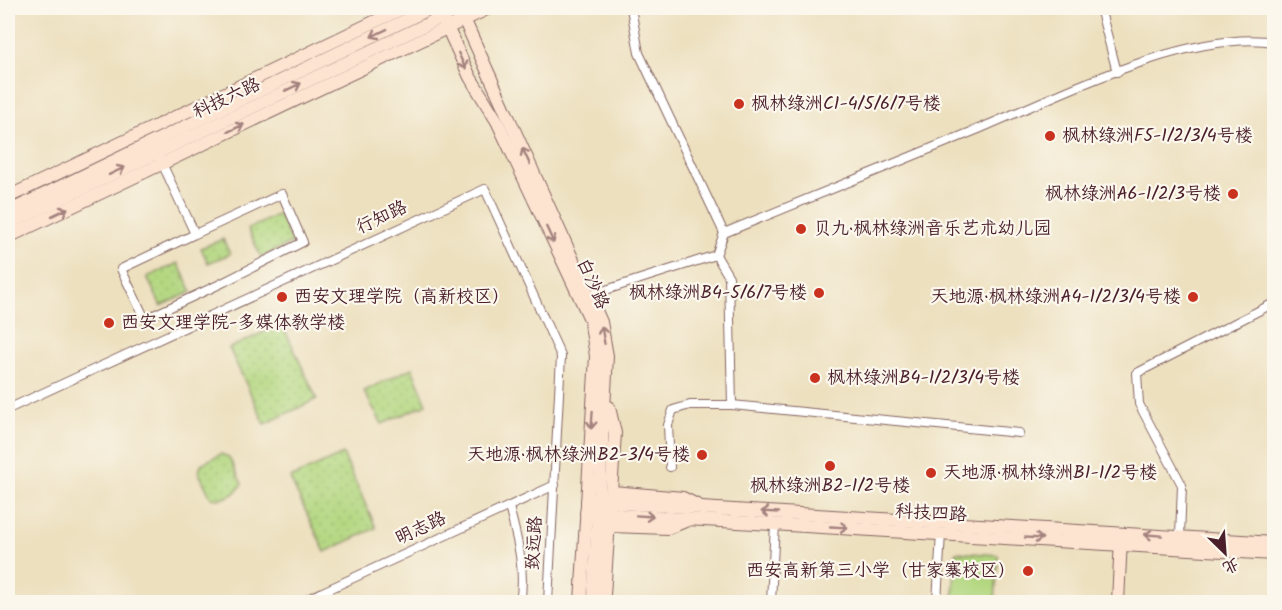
<svg xmlns="http://www.w3.org/2000/svg" width="1282" height="610" viewBox="0 0 1282 610" font-family="Kalam,'LXGW WenKai TC',sans-serif">
<style>
.green{fill:url(#green-dots);stroke:#7e7b56;stroke-width:1.5}
.pitch{fill:#b3d780;stroke:#7e7b56;stroke-width:1.5}
.lines{fill:none;stroke-linecap:round;stroke-linejoin:round}
.street-casing{stroke:#83635f;stroke-width:10}
.secondary-casing{stroke:#83635f;stroke-width:14}
.street{stroke:#fff;stroke-width:8}
.secondary{stroke:#fde4d1;stroke-width:12}
.oneway{stroke:#a4827e}
.poi-dot{fill:#c8321e;stroke:#fbf7ec;stroke-width:2}
.labels{text-anchor:middle;dominant-baseline:central;stroke-width:4.5;stroke-linejoin:round;paint-order:stroke}
.street-label{font-size:18px;fill:#4a1f2b;stroke:#fbf7ec}
.poi-label{font-size:18px;fill:#4a1f2b;stroke:#fbf7ec;text-anchor:start}
</style>
<defs>
<pattern id="green-dots" width="8" height="8" patternUnits="userSpaceOnUse" patternTransform="scale(1.5)"><rect width="8" height="8" fill="#b3d780"/><path d="M2 2h.1M6 6h.1" fill="none" stroke="#9bb86f" stroke-width="1.8" stroke-linecap="round"/></pattern>
</defs>
<rect width="100%" height="100%" fill="#fbf7ec"/>
<filter id="ink" filterUnits="userSpaceOnUse"><feTurbulence type="fractalNoise" baseFrequency=".0167" numOctaves="2"/><feDisplacementMap in="SourceGraphic" scale="12" xChannelSelector="R" yChannelSelector="G"/><feConvolveMatrix kernelMatrix="1 2 1 2 8 2 1 2 1" color-interpolation-filters="sRGB"/></filter>
<filter id="wash" filterUnits="userSpaceOnUse"><feTurbulence type="fractalNoise" baseFrequency=".008" numOctaves="4" result="noise"/><feDisplacementMap in="SourceGraphic" scale="24" xChannelSelector="R" yChannelSelector="G"/><feGaussianBlur stdDeviation="1.35" result="paint"/><feColorMatrix in="noise" values="0 0 0 0 0 0 0 0 0 0 0 0 0 0 0 0 0 1.4 0 .05"/><feComposite in="paint" operator="in"/></filter>
<g filter="url(#wash)">
<rect width="100%" height="100%" fill="#ede0bf"/>
<!-- green -->
<g class="green">
<polygon points="279,214 292,243 261,257 248,229"/>
<polygon points="223,239 230,254 208,263 201,248"/>
<polygon points="178,263 192,292 161,306 147,277"/>
<polygon points="282,324 317,399 265,424 229,348"/>
<polygon points="412,368 427,404 382,424 364,391"/>
<path d="M221 454 229 457 242 484C235 495 224 501 211 498L199 473 201 464Z"/>
<polygon points="343,454 376,528 325,552 290,478"/>
</g>
<!-- pitch -->
<polygon class="pitch" points="956,552 998,555 995,602 953,602"/>
</g>
<g filter="url(#ink)">
<g class="lines">
<!-- street casing -->
<g class="street-casing">
<g id="street">
<polyline points="631,8 639,53 724,233"/>
<polyline points="1100,8 1117,72"/>
<polyline points="160,159 195,234 121,269 145,319 220,284 303,242 282,194 195,234"/>
<polyline points="716,255 729,277 732,405"/>
<path d="M590 295 716 255 724 233C810 198 895 163 981 128 1060 95 1190 29 1274 42"/>
<polyline points="8,409 485,189 561,356 548,602"/>
<polyline points="670,467 668,425 673,410 690,405 732,405 1019,433"/>
<path d="M509 507C517 538 526 570 520 602"/>
<polyline points="1180,536 1182,485 1139,404 1137,373 1274,303"/>
<polyline points="301,602 555,485"/>
<polyline points="771,602 775,524"/>
<polyline points="937,602 941,533"/>
</g>
</g>
<!-- secondary casing -->
<g class="secondary-casing">
<g id="secondary">
<polyline points="445,8 442,16 470,77 497,121 590,319 596,356 581,602"/>
<polyline points="459,8 601,322 607,356 593,602"/>
<polyline points="8,197 403,8"/>
<polyline points="8,212 431,8"/>
<polyline points="8,224 448,14"/>
<polyline points="8,237 489,8"/>
<polyline points="612,492 683,498 699,506"/>
<polyline points="587,501 1274,543"/>
<polyline points="586,513 1274,554"/>
<polyline points="610,526 668,528 688,520"/>
<polyline points="601,602 604,595 615,433 609,407"/>
<polyline points="1118,602 1121,538"/>
</g>
</g>
<!-- street -->
<use href="#street" class="street"/>
<!-- secondary -->
<use href="#secondary" class="secondary"/>
</g>
<!-- one-way arrows -->
<defs><path id="oneway-shaft" d="M-6 0H5M1.5-3L5.5 0L1.5 3" fill="none" stroke-width="1.6" stroke-linecap="round" stroke-linejoin="round" transform="scale(1.5)"/></defs>
<g class="oneway">
<use href="#oneway-shaft" transform="translate(379 33) rotate(154)"/>
<use href="#oneway-shaft" transform="translate(462 61) rotate(65)"/>
<use href="#oneway-shaft" transform="translate(293 87) rotate(-25)"/>
<use href="#oneway-shaft" transform="translate(236 128) rotate(-25)"/>
<use href="#oneway-shaft" transform="translate(526 156) rotate(-115)"/>
<use href="#oneway-shaft" transform="translate(117 171) rotate(-26)"/>
<use href="#oneway-shaft" transform="translate(60 212) rotate(-26)"/>
<use href="#oneway-shaft" transform="translate(550 235) rotate(65)"/>
<use href="#oneway-shaft" transform="translate(603 335) rotate(-100)"/>
<use href="#oneway-shaft" transform="translate(592 420) rotate(94)"/>
<use href="#oneway-shaft" transform="translate(770 512) rotate(-177)"/>
<use href="#oneway-shaft" transform="translate(645 516) rotate(4)"/>
<use href="#oneway-shaft" transform="translate(839 527) rotate(3)"/>
<use href="#oneway-shaft" transform="translate(1153 535) rotate(-176)"/>
<use href="#oneway-shaft" transform="translate(1034 538) rotate(3)"/>
</g>
</g>
<!-- markers -->
<g class="poi-dot">
<circle cx="739" cy="104" r="6"/>
<circle cx="1050" cy="136" r="6"/>
<circle cx="1233" cy="194" r="6"/>
<circle cx="801" cy="229" r="6"/>
<circle cx="819" cy="293" r="6"/>
<circle cx="282" cy="297" r="6"/>
<circle cx="1193" cy="297" r="6"/>
<circle cx="109" cy="323" r="6"/>
<circle cx="815" cy="378" r="6"/>
<circle cx="702" cy="455" r="6"/>
<circle cx="830" cy="466" r="6"/>
<circle cx="931" cy="473" r="6"/>
<circle cx="1028" cy="571" r="6"/>
</g>
<g class="labels">
<!-- street labels -->
<g class="street-label">
<text transform="translate(227 99) rotate(-25)">科技六路</text>
<text transform="translate(382 218) rotate(-25)">行知路</text>
<text transform="translate(592 284) rotate(66)">白沙路</text>
<text transform="translate(931 514) rotate(3)">科技四路</text>
<text transform="translate(421 529) rotate(-25)">明志路</text>
<text transform="translate(535 543) rotate(-87)">致远路</text>
</g>
<!-- poi labels -->
<g class="poi-label">
<text x="751" y="104">枫林绿洲C1-4/5/6/7号楼</text>
<text x="1062" y="136">枫林绿洲F5-1/2/3/4号楼</text>
<text x="1221" y="194" text-anchor="end">枫林绿洲A6-1/2/3号楼</text>
<text x="813" y="229">贝九·枫林绿洲音乐艺术幼儿园</text>
<text x="807" y="293" text-anchor="end">枫林绿洲B4-5/6/7号楼</text>
<text x="294" y="297">西安文理学院（高新校区）</text>
<text x="1181" y="297" text-anchor="end">天地源·枫林绿洲A4-1/2/3/4号楼</text>
<text x="121" y="323">西安文理学院-多媒体教学楼</text>
<text x="827" y="378">枫林绿洲B4-1/2/3/4号楼</text>
<text x="690" y="455" text-anchor="end">天地源·枫林绿洲B2-3/4号楼</text>
<text x="943" y="473">天地源·枫林绿洲B1-1/2号楼</text>
<text x="830" y="486" text-anchor="middle">枫林绿洲B2-1/2号楼</text>
<text x="1016" y="571" text-anchor="end">西安高新第三小学（甘家寨校区）</text>
</g>
</g>
<!-- margin -->
<rect width="1282" height="610" fill="none" stroke="#fbf7ec" stroke-width="30"/>
<!-- north arrow -->
<g transform="translate(1225 553) rotate(155)" stroke="#fbf7ec" stroke-width="4.5" paint-order="stroke">
<path d="M0-4.5L10 22L0 15L-10 22Z" fill="#4a1f2b"/>
<text y="-9" font-size="16" font-weight="bold" text-anchor="middle" fill="#4a1f2b">北</text>
</g>
</svg>
